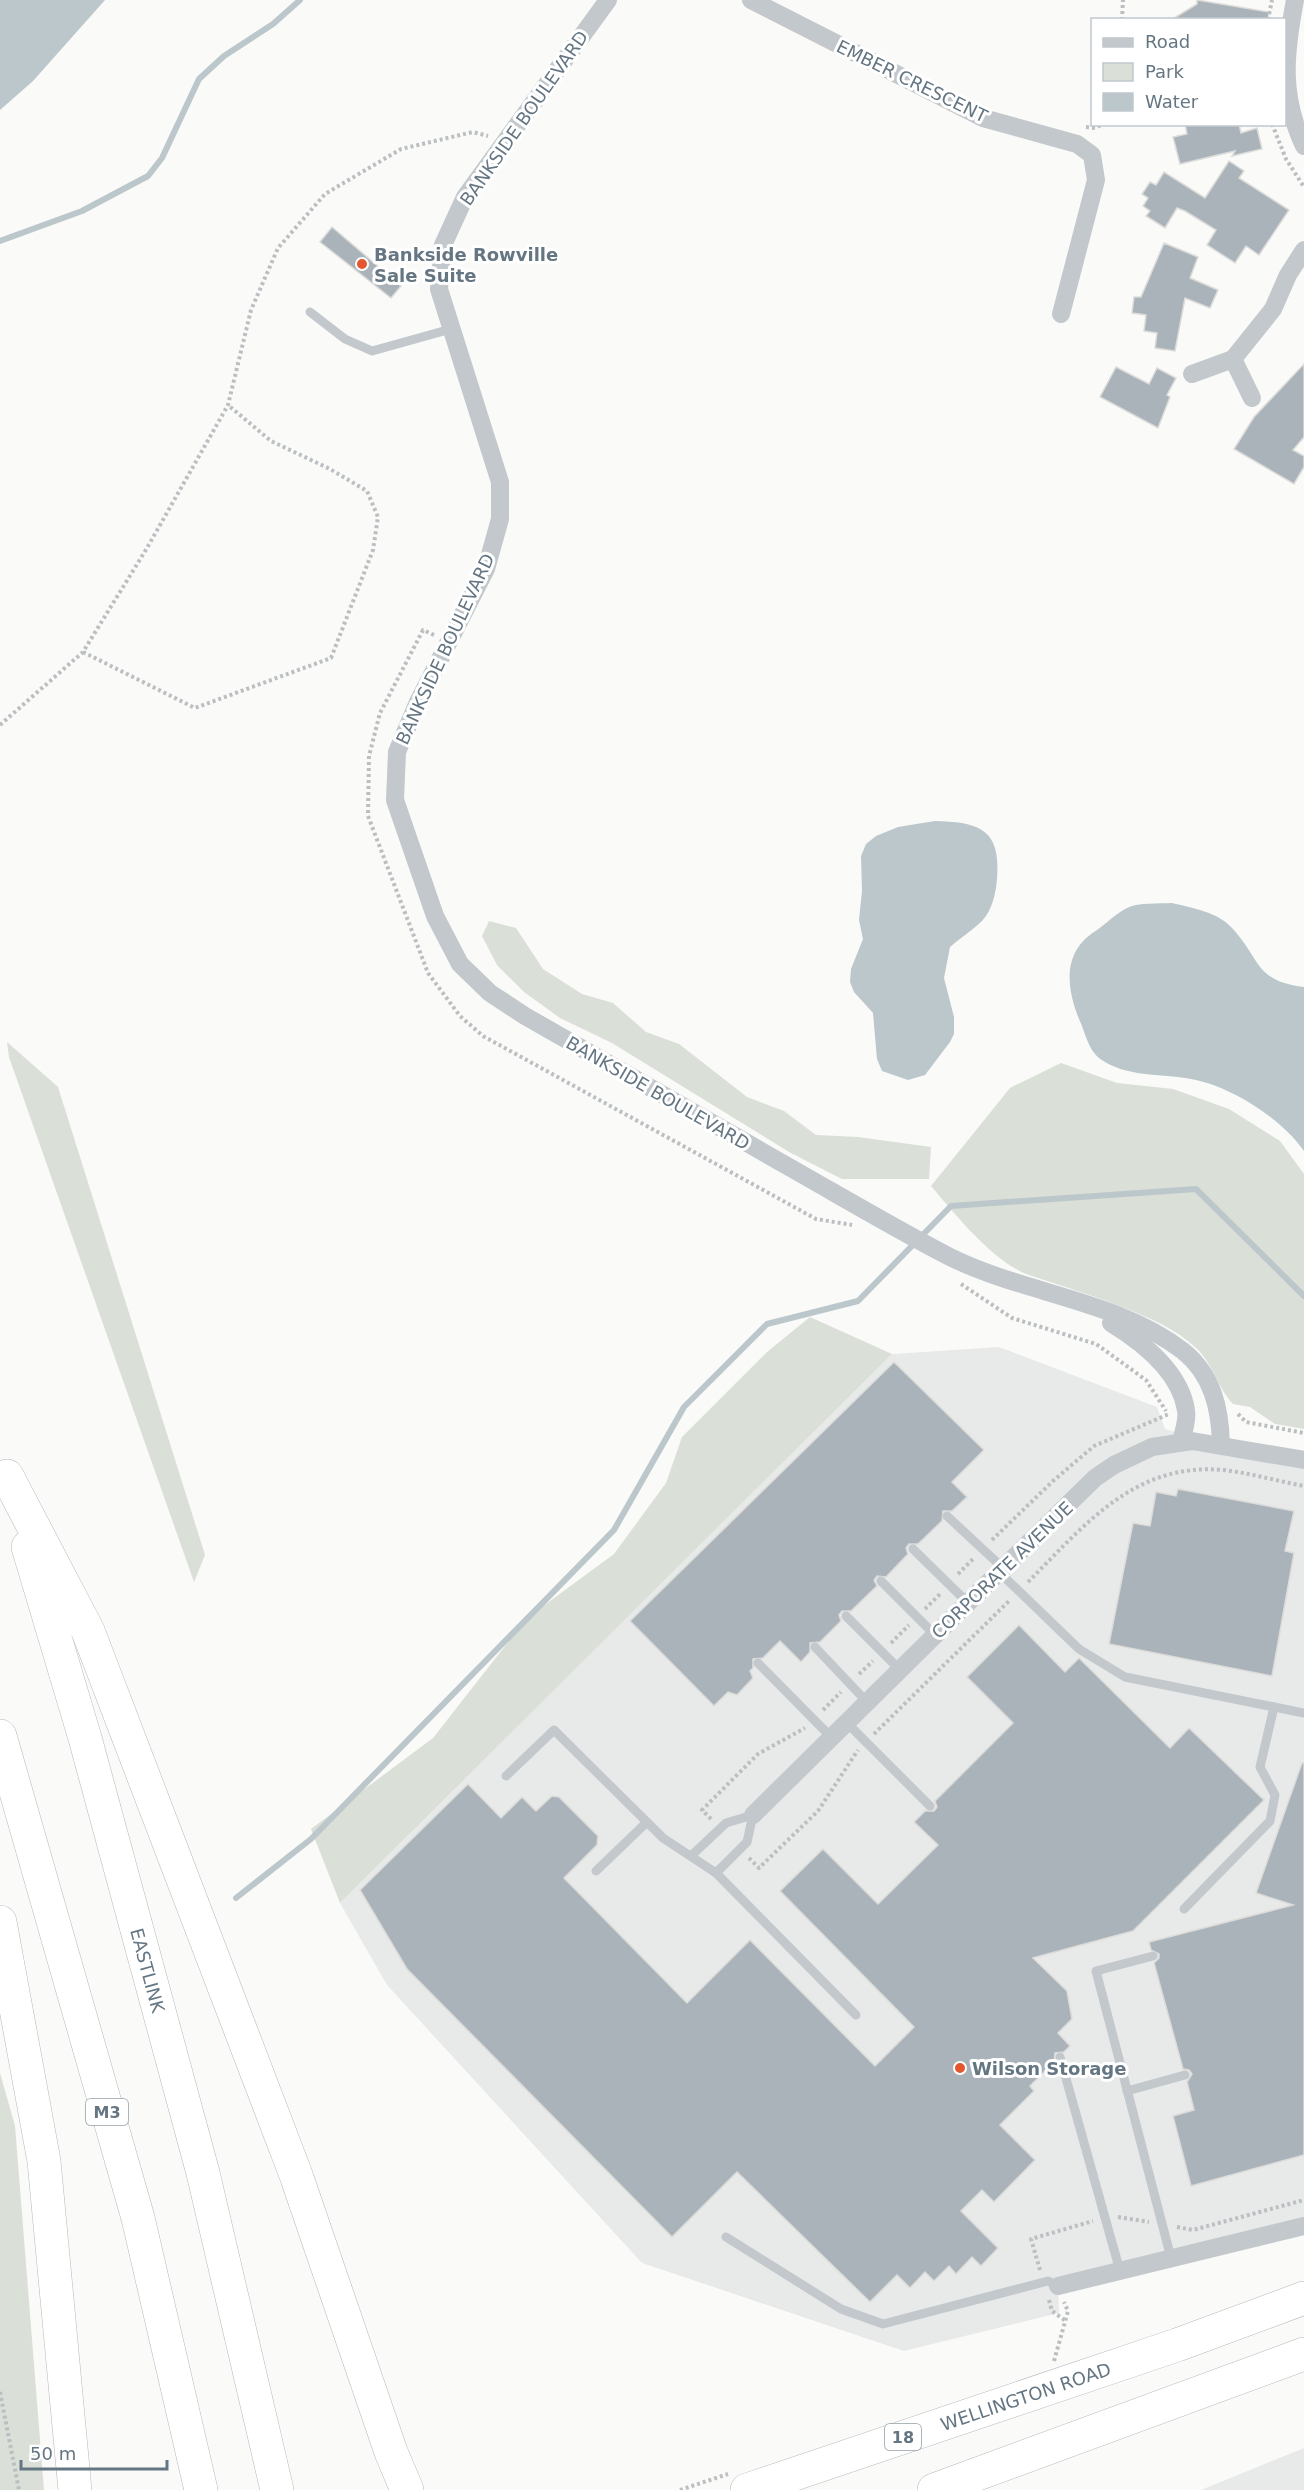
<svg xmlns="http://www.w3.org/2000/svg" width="1304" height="2490" viewBox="0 0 1304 2490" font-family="'DejaVu Sans',sans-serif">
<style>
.built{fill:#e8e9e9}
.green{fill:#dadfd7}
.water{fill:#bbc7cb}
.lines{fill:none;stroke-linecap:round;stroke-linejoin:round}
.stream{stroke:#bbc7cb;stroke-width:6}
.building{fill:#aab3b9;stroke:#dcdcda;stroke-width:1.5}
.highway-casing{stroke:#b4b9bd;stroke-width:34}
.path{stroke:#bbbfc2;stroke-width:4;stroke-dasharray:3 3;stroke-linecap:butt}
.lane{stroke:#c3c8cc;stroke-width:9}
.street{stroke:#c3c8cc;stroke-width:18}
.highway{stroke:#fff;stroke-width:33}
.poi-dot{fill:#e4572e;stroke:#fff;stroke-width:2}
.labels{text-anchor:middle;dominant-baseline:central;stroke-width:6;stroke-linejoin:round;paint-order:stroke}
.shield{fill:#fff;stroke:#939fa8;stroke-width:1.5}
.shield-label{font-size:16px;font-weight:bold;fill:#657683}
.street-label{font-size:18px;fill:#657683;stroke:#fff}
.poi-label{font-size:18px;font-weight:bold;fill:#657683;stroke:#fff;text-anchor:start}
</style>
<rect width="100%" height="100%" fill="#fafaf8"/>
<!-- built -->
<g class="built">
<polygon points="999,1347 1157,1407 1165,1429 1212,1443 1304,1460 1304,2226 1058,2286 1059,2313 904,2351 642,2263 387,1985 340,1903 892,1354"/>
<polygon points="1304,2448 1304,2490 1201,2490"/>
</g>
<!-- green -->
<g class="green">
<polygon points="489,921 516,928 543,969 582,994 613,1003 646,1032 679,1044 747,1097 784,1111 816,1135 858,1137 931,1147 929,1179 842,1179 789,1152 612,1043 560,1018 524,992 497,965 482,936"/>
<polygon points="7,1042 58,1087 205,1555 194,1582 9,1057"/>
<path d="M1061 1063 1117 1083 1173 1089 1229 1109 1280 1141 1304 1174V1429L1275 1424 1250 1407 1233 1404C1217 1387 1213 1363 1195 1347 1161 1314 1075 1291 1029 1275 995 1263 959 1219 931 1186L1010 1088Z"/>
<polygon points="810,1317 892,1354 340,1903 311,1829 433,1738 527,1618 614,1554 666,1483 682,1437 767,1352"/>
<polygon points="0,2073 15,2126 44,2490 0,2490"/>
</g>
<!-- water -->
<g class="water">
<polygon points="0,0 105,0 33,81 0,110"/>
<path d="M935 821C979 822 1001 829 997 878 996 892 993 909 982 921 973 930 960 938 950 947L944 978 954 1017V1034L950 1042 925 1075 908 1080 882 1071 877 1059 873 1013 854 992 850 982 851 969 863 939 859 920 862 891 861 856 866 844 876 836 898 827Z"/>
<path d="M1172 903C1192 908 1218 912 1232 928 1261 959 1254 981 1304 987V1151C1282 1119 1231 1086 1191 1079 1160 1073 1126 1078 1099 1058 1090 1051 1086 1037 1082 1026 1068 995 1059 955 1094 932 1105 925 1116 913 1127 908 1140 902 1158 904 1172 903Z"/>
</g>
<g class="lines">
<!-- stream -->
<g class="stream">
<polyline points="0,241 82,211 148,176 162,158 199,79 224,56 273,24 300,0"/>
<polyline points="236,1898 311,1839 614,1530 684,1407 767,1324 858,1301 951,1206 1196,1189 1304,1296"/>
</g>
</g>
<!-- building -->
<g class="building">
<polygon points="1197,0 1269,12 1268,20 1171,20 1197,4"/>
<polygon points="1185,124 1239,124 1241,133 1257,128 1262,149 1232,156 1235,151 1180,164 1173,137 1187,134"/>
<polygon points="1229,161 1244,171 1239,178 1289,210 1259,255 1246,246 1235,263 1207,245 1216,230 1185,211 1177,208 1165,228 1146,216 1150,211 1143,206 1148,198 1142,194 1150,182 1156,185 1164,172 1205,198"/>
<polygon points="332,227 401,286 391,298 320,242"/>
<polygon points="1164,243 1198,257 1190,278 1218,290 1210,308 1185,298 1175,351 1155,348 1157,333 1144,331 1146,315 1132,313 1134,297 1141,297"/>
<polygon points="1304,364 1304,437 1293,450 1304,456 1304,467 1294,484 1234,449 1254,417"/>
<polygon points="1116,367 1149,384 1157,368 1176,378 1167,395 1170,397 1158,428 1100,397"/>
<polygon points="894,1362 984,1450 952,1482 967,1497 952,1511 943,1511 942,1521 918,1544 909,1544 906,1548 908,1554 886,1577 877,1576 874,1580 877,1586 851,1611 842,1611 839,1615 841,1621 820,1642 810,1643 810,1652 801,1662 780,1641 763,1658 753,1659 753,1668 750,1671 753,1678 737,1695 728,1692 714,1706 630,1621"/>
<polygon points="1178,1489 1294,1511 1285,1551 1294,1553 1272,1676 1109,1644 1133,1523 1150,1526 1156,1492 1176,1496"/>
<polygon points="1019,1625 1065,1672 1079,1658 1170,1748 1189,1728 1264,1800 1133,1931 1033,1958 1067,1991 1072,2019 1058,2033 1070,2046 1064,2052 1055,2053 1054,2062 1030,2086 1034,2091 1000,2125 1035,2160 994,2202 982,2190 961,2211 998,2248 981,2266 972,2257 956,2274 949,2266 934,2281 925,2272 910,2288 897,2275 870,2302 737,2172 672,2237 407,1969 360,1890 468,1784 501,1818 522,1797 536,1811 552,1796 559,1797 598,1836 597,1845 564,1878 687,2003 750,1940 875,2066 914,2027 780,1891 823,1849 878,1904 938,1845 914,1822 925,1811 934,1811 937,1807 935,1801 1013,1723 967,1677"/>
<polygon points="1302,1763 1304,1763 1304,2155 1191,2186 1173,2116 1194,2110 1187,2082 1192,2074 1189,2070 1183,2069 1154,1963 1159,1958 1159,1954 1151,1950 1149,1942 1293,1905 1256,1893"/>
</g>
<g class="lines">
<!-- highway casing -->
<g class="highway-casing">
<g id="highway">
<polyline points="7,1476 88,1631 296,2175 391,2452 407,2490"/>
<path id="s1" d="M28 1547 85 1738 203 2173 277 2490"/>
<polyline points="0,1736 138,2218 201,2490"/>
<polyline points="0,1922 44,2161 75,2490"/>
<path id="s2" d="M747 2490 1177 2345 1304 2298"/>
<polyline points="934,2490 1304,2354"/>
</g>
</g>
<!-- path -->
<g class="path">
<polyline points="1122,20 1123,0"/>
<polyline points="1268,20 1272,0"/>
<polyline points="1272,124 1286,159 1304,187"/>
<polyline points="1086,127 1095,128 1103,124"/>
<polyline points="434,635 423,630 380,713 369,756 368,816 428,973 460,1016 483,1036 816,1219 852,1225"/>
<polyline points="83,652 195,708 331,658 373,550 378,517 367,491 330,469 271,441 228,405"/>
<polyline points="0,725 83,652 147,548 228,405 251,310 278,248 325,194 401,149 473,132 488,136"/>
<polyline points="961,1284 1012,1318 1096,1344 1146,1380 1166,1411"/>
<polyline points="1238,1414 1246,1422 1304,1433"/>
<polyline points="992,1540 1053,1481 1094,1446 1169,1414"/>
<polyline points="958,1574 974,1558"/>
<path d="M1028 1582C1084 1526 1134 1462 1223 1470 1250 1473 1277 1481 1304 1486"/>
<polyline points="925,1609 941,1593"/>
<polyline points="891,1643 909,1625"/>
<polyline points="859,1674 873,1661"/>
<polyline points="823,1710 841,1692"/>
<polyline points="874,1734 1010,1600"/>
<polyline points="711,1819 702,1810 758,1754 805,1728"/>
<polyline points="749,1858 759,1868 818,1811 858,1750"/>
<polyline points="1118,2217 1149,2222"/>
<polyline points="1177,2227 1193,2230 1304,2200"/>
<polyline points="1040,2270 1031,2239 1093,2221"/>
<polyline points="1049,2300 1052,2311 1066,2321"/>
<polyline points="1054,2361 1068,2311 1064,2302"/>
<polyline points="0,2392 19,2490"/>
<polyline points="680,2490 728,2474"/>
</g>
<!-- lane -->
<g class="lane">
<polyline points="310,312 345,339 372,351 451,329"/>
<polyline points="947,1516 1003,1568"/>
<polyline points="913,1549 968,1603"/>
<polyline points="999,1572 1079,1649 1125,1677 1304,1713"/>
<polyline points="881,1581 935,1635"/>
<polyline points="846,1616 900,1670"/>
<polyline points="815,1647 867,1702"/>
<polyline points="758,1663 831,1737"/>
<polyline points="847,1723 930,1806"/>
<polyline points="506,1776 554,1730 663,1838 716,1873 856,2015"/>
<polyline points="691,1856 726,1823 753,1815 747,1842 716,1873"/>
<polyline points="596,1871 647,1822"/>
<polyline points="1184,1909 1270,1821 1275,1795 1260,1767 1274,1707"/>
<polyline points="1153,1956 1096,1971 1171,2258"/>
<polyline points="1060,2057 1120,2271"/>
<polyline points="1127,2091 1185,2075"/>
<polyline points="726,2237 841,2309 883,2324 1048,2281 1058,2286"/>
</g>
<!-- street -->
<g class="street">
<path d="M608 0 465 197 443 245 439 289 500 482V519L486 569 418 702 397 752 395 800 435 916 460 964 490 993 525 1016C613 1067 701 1117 789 1167 842 1197 894 1228 948 1256 1023 1294 1116 1299 1183 1351 1213 1375 1220 1409 1221 1444"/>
<polyline points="751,0 983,118 1077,144 1092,155 1096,180 1061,314"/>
<path d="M1295 0C1285 53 1280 95 1304 146"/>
<polyline points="1233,359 1273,309 1288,275 1304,250"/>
<polyline points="1192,374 1233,359 1252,398"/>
<path d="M1111 1323C1142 1342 1180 1372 1186 1410 1188 1421 1183 1432 1181 1442"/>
<polyline points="753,1815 999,1572 1095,1478 1114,1465 1152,1447 1192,1441 1304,1460"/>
<polyline points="1058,2286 1304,2226"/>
</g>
<!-- highway -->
<use href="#highway" class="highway"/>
</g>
<!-- markers -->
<g class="poi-dot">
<circle cx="362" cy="264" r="6"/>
<circle cx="960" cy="2068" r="6"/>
</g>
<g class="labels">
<!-- shield labels -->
<g class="shield">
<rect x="86" y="2099" width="42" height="26" rx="4.5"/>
<rect x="885" y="2424" width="36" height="26" rx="4.5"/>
</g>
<g class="shield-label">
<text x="107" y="2112">M3</text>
<text x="903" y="2437">18</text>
</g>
<!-- street labels -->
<g class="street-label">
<text transform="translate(912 81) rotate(26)">EMBER CRESCENT</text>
<text transform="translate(524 118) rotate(-55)">BANKSIDE BOULEVARD</text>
<text transform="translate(445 649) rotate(-65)">BANKSIDE BOULEVARD</text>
<text transform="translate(658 1093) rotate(30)">BANKSIDE BOULEVARD</text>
<text transform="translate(1002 1570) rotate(-44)">CORPORATE AVENUE</text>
<text stroke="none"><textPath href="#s1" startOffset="440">EASTLINK</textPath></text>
<text stroke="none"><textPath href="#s2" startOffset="294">WELLINGTON ROAD</textPath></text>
</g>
<!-- poi labels -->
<g class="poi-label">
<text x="374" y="254">Bankside Rowville<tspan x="374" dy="21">Sale Suite</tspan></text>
<text x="972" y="2068">Wilson Storage</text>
</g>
</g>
<!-- legend -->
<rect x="1091" y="18" width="195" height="108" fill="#ffffff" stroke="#c1c8cd" stroke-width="1.5"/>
<rect x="1103" y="38" width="30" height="9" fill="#c3c8cc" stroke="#c1c8cd" stroke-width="1.5"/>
<text x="1145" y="48" font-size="18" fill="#657683">Road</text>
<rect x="1103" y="63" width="30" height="18" fill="#dadfd7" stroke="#c1c8cd" stroke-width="1.5"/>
<text x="1145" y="78" font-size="18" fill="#657683">Park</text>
<rect x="1103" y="93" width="30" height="18" fill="#bbc7cb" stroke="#c1c8cd" stroke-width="1.5"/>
<text x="1145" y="108" font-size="18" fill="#657683">Water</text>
<!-- scale -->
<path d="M21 2460v9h146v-9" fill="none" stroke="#657683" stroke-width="3"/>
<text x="30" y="2460" font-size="18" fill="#657683" stroke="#ffffff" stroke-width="4.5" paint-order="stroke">50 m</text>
</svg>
